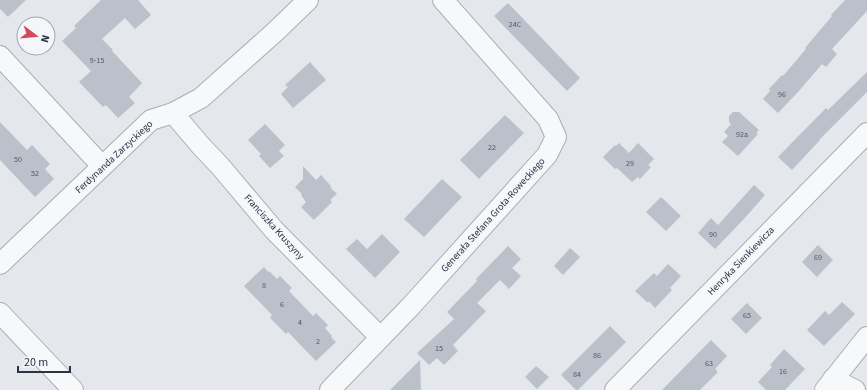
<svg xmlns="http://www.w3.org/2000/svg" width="867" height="390" viewBox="0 0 867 390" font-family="'Source Sans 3',sans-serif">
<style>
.building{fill:#bbc0ca}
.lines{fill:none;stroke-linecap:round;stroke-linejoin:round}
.minor-casing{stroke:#a9aeb7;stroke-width:22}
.minor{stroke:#f7f8fa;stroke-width:20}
.labels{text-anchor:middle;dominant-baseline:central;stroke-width:3;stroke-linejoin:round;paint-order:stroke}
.number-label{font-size:8px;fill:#4f5766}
.street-label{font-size:10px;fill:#2b3445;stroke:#f4f6f9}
</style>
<rect width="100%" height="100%" fill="#e4e7ec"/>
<!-- building -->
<g class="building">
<polygon points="0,0 26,0 8,17 0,9"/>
<polygon points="101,0 138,0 151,15 135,29 125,18 102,39 113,50 112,51 142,83 129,97 135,103 118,118 106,105 103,107 79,82 91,71 62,41 76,28 74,26"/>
<polygon points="845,0 867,0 867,11 832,49 837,54 826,67 822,64 798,92 778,113 763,99 770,91 769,89 782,75 783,76 806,49 805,48 832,16 831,15"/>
<polygon points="508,3 580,78 567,91 494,16"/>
<polygon points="310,62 326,80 293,108 281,94 288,87 285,85"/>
<polygon points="867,72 867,92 819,140 820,140 792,170 778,157 826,108 828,110"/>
<polygon points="733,112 739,112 759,130 756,133 758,134 738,156 722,142 728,136 724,132 731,124 729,122 729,116"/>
<polygon points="505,115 524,133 479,179 460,160"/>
<polygon points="0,122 27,150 32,145 50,164 45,169 54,179 35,197 0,160"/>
<polygon points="265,124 285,145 279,151 284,156 270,168 259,156 261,154 248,140"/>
<polygon points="619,143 629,153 638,143 654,159 648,165 651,167 640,179 638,177 632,182 617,168 615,169 603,157 615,145 616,146"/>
<polygon points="303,166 316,180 321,175 331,186 330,187 337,194 330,200 332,202 314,220 301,207 306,202 301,195 302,194 295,187 303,179"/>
<polygon points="442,179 462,197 424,237 404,219"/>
<polygon points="754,185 765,195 743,220 715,249 698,233 711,218 718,225"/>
<polygon points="661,197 681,216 666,231 646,212"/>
<polygon points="382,234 400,252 375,278 346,249 357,239 367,249"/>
<polygon points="818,245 833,260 817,277 802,262"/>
<polygon points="508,246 521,259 512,268 521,276 509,289 500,280 477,303 486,311 453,345 458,351 444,365 437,358 429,365 417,353 454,319 447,312 477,281 476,279"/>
<polygon points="570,248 580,257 563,275 554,266"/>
<polygon points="668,264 681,276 670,288 672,290 655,308 650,302 647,302 635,291 654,273 657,276"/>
<polygon points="264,267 268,272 269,271 277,279 280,276 292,288 289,291 313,316 316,313 328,325 325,328 332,336 331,337 336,342 316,361 288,332 286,334 270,318 272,315 244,286"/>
<polygon points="842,302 855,314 824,346 807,330 825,311 829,315"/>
<polygon points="747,303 762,318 746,334 731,319"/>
<polygon points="610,326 626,342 578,390 576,390 561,375"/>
<polygon points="711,340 727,356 715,369 718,372 700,390 662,390"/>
<polygon points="784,349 805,369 785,390 766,390 758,382 772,367 770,365"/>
<polygon points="420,360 421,390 390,390"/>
<polygon points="536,366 549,377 537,389 525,377"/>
</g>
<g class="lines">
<!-- minor casing -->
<g class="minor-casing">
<g id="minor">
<polyline points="0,56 102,166"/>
<polyline points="173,113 201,146 220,166 274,230 380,337"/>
<polyline points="0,264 151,120 173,113 201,98 276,31 308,0"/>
<polyline points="0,313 73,390"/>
<polyline points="833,379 855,390"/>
<polyline points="330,390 411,306 547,155 556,137 548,119 443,0"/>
<polyline points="615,390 867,133"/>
<polyline points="825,390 867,337"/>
</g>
</g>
<!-- minor -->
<use href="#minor" class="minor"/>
</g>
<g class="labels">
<!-- number labels -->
<g class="number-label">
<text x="515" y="24">24C</text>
<text x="97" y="60">9-15</text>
<text x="782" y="94">96</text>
<text x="742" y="134">92a</text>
<text x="492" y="147">22</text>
<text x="18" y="159">50</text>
<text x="630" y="163">29</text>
<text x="35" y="173">52</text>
<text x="713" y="234">90</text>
<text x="818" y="257">69</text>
<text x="264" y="285">8</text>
<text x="282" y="304">6</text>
<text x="747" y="315">65</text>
<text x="300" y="322">4</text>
<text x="318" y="341">2</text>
<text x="439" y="348">15</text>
<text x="597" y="355">86</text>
<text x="709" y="363">63</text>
<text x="783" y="371">16</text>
<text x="577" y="374">84</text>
</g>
<!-- street labels -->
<g class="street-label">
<text transform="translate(114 157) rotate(-43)">Ferdynanda Zarzyckiego</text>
<text transform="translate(493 215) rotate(-48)">Generała Stefana Grota-Roweckiego</text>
<text transform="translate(274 227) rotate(48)">Franciszka Kruszyny</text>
<text transform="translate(741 261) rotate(-46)">Henryka Sienkiewicza</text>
</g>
</g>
<!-- north arrow -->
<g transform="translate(36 36) rotate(106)"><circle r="19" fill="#f4f6f9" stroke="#a4a8b1"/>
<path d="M0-3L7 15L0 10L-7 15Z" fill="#d1495b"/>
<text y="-6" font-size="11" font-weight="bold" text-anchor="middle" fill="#2b3445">N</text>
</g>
<!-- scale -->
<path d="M18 366v6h52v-6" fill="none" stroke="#2b3445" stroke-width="2"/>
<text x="24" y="366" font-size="12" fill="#2b3445" stroke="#f4f6f9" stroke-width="3" paint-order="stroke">20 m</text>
</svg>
